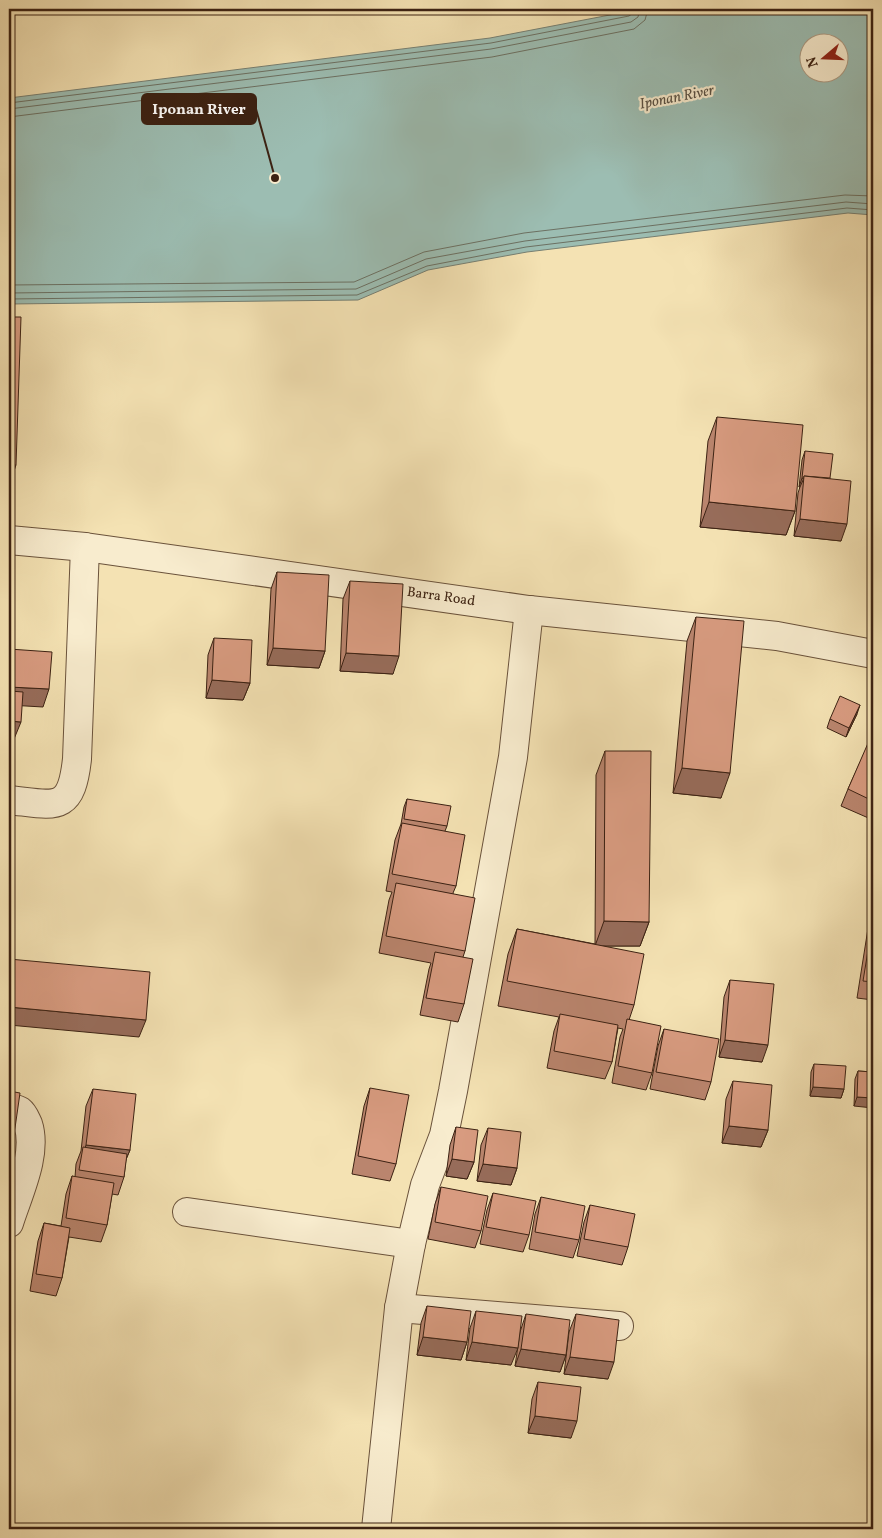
<svg xmlns="http://www.w3.org/2000/svg" width="882" height="1538" viewBox="0 0 882 1538" font-family="Vollkorn,serif">
<style>
.water{fill:#9cbdb2;stroke:#767f72;fill-rule:evenodd}
.lines{fill:none;stroke-linecap:round;stroke-linejoin:round}
.shore{stroke:#6c7062;stroke-width:1}
.minor-casing{stroke:#6a523b;stroke-width:30}
.tertiary-casing{stroke:#6a523b;stroke-width:30}
.minor{stroke:#f8ecce;stroke-width:28}
.tertiary{stroke:#f8ecce;stroke-width:28}
.wall{fill:#ba856e;stroke:#3c2213}
.shaded-wall{fill:#976c5a;stroke:#3c2213}
.building{fill:#d89b80;stroke:#3c2213}
.labels{text-anchor:middle;dominant-baseline:central;stroke-width:4.5;stroke-linejoin:round;paint-order:stroke}
.street-label{font-size:14px;fill:#3c2213;stroke:#f8ecce}
.water-label{font-size:15px;font-style:italic;fill:#595043;stroke:#f8ecce}
.leader{fill:none;stroke:#3c2213;stroke-width:2}
.callout-dot{fill:#3c2213;stroke:#f8ecce;stroke-width:2}
.callout{fill:#3c2213;stroke:#3c2213;stroke-width:2}
.callout-label{font-size:15px;text-anchor:middle;font-weight:bold;fill:#fff}
</style>
<rect width="100%" height="100%" fill="#f4e2b3"/>
<filter id="stains"><feTurbulence type="fractalNoise" baseFrequency=".004" numOctaves="4"/><feColorMatrix values="0 0 0 0 .2 0 0 0 0 .09 0 0 0 0 .02 0 0 0 .5 -.17"/></filter>
<radialGradient id="worn" r=".72"><stop offset=".6" stop-color="#630" stop-opacity="0"/><stop offset="1" stop-color="#630" stop-opacity=".3"/></radialGradient>
<!-- water -->
<path class="water" d="M641 9H873V215L848 213 527 252 428 270 358 300 9 304V98L490 38ZM810 42H840V72H810Z"/>
<g class="lines">
<!-- shore -->
<g class="shore">
<polyline points="9,103 491,43 629,16 633,13 634,9"/>
<polyline points="9,109 491,49 631,22 638,17 640,9"/>
<polyline points="9,117 492,57 634,29 645,20 648,9"/>
<polyline points="9,285 354,282 424,252 524,233 845,195 873,196"/>
<polyline points="9,293 356,289 426,259 525,241 846,202 873,204"/>
<polyline points="9,299 357,295 427,266 526,247 847,208 873,210"/>
</g>
<!-- minor casing -->
<g class="minor-casing">
<g id="minor">
<path d="M9 800C55 805 71 814 77 759L85 547"/>
<path d="M9 1107C12 1108 17 1109 20 1111 24 1114 26 1120 28 1124 38 1154 18 1194 9 1223"/>
<polyline points="187,1212 411,1244"/>
<polyline points="399,1308 619,1326"/>
<polyline points="376,1529 399,1308 411,1244 425,1185 444,1135 453,1091 513,757 529,610"/>
</g>
</g>
<!-- tertiary casing -->
<g class="tertiary-casing">
<polyline id="tertiary" points="9,540 85,547 529,610 777,636 873,654"/>
</g>
<!-- minor -->
<use href="#minor" class="minor"/>
<!-- tertiary -->
<use href="#tertiary" class="tertiary"/>
</g>
<!-- wall -->
<g class="wall">
<polygon points="717,417 795,511 786,535 700,527 708,441"/>
<polygon points="805,451 830,478 841,541 794,536 798,493 800,487 799,487 802,460"/>
<polygon points="277,572 325,651 319,668 267,665 271,589"/>
<polygon points="350,581 393,674 340,671 343,599"/>
<polygon points="696,617 721,798 673,793 687,641"/>
<polygon points="214,638 250,683 243,700 206,698 208,655"/>
<polygon points="857,714 846,737 827,728 830,719"/>
<polygon points="873,734 873,820 841,806 848,789"/>
<polygon points="605,751 649,922 640,946 603,946 634,1005 629,1020 652,1073 646,1090 612,1083 620,1037 623,1029 618,1028 612,1062 605,1079 547,1068 554,1031 559,1017 498,1006 508,954 517,929 595,944 596,775"/>
<polygon points="407,799 447,826 445,831 456,886 453,893 465,951 463,957 464,1004 458,1022 420,1015 429,969 431,963 379,953 389,900 392,892 386,891 395,840 401,824 404,807"/>
<polygon points="873,912 873,1000 857,998 869,922"/>
<polygon points="730,980 762,1062 719,1057 724,997"/>
<polygon points="664,1029 711,1082 705,1100 650,1089 658,1046"/>
<polygon points="814,1064 844,1089 841,1098 810,1096 811,1072"/>
<polygon points="858,1071 873,1072 854,1106 855,1079"/>
<polygon points="733,1081 768,1130 761,1147 722,1143 726,1099"/>
<polygon points="370,1088 396,1164 390,1181 352,1174 364,1106"/>
<polygon points="93,1089 130,1150 126,1159 124,1177 118,1195 112,1194 107,1225 101,1242 69,1237 62,1278 56,1296 30,1291 38,1241 44,1223 61,1226 66,1194 72,1176 75,1177 76,1164 81,1151 86,1106"/>
<polygon points="9,1091 13,1142 9,1152"/>
<polygon points="456,1127 474,1162 467,1179 446,1176 450,1145"/>
<polygon points="488,1128 517,1168 511,1185 477,1181 481,1145"/>
<polygon points="441,1187 481,1231 475,1248 428,1239 435,1204"/>
<polygon points="493,1193 529,1235 523,1252 480,1244 487,1210"/>
<polygon points="541,1197 579,1240 573,1258 529,1249 535,1214"/>
<polygon points="590,1205 628,1247 622,1265 577,1256 584,1222"/>
<polygon points="427,1306 467,1342 461,1360 417,1355 421,1323"/>
<polygon points="476,1311 511,1365 466,1360 470,1328"/>
<polygon points="526,1314 566,1355 560,1372 515,1366 520,1332"/>
<polygon points="576,1314 608,1379 564,1374 569,1332"/>
<polygon points="538,1382 571,1438 528,1433 532,1399"/>
</g>
<!-- shaded-wall -->
<g class="shaded-wall">
<polygon points="9,465 16,465 9,486"/>
<polygon points="802,478 804,478 800,487 799,487"/>
<polygon points="709,502 795,511 786,535 700,527"/>
<polygon points="800,519 847,524 841,541 794,536"/>
<polygon points="273,648 325,651 319,668 267,665"/>
<polygon points="346,653 399,656 393,674 340,671"/>
<polygon points="212,680 250,683 243,700 206,698"/>
<polygon points="9,687 49,689 43,707 9,705"/>
<polygon points="860,705 857,714 846,737 849,728"/>
<polygon points="9,721 21,722 14,739 9,739"/>
<polygon points="682,768 730,773 721,798 673,793"/>
<polygon points="604,921 649,922 640,946 595,946"/>
<polygon points="9,1007 146,1020 139,1037 9,1025"/>
<polygon points="725,1040 768,1045 762,1062 719,1057"/>
<polygon points="813,1087 844,1089 841,1098 810,1096"/>
<polygon points="857,1097 873,1098 873,1108 854,1106"/>
<polygon points="729,1126 768,1130 761,1147 722,1143"/>
<polygon points="86,1145 130,1150 123,1167 81,1160"/>
<polygon points="452,1159 474,1162 467,1179 446,1176"/>
<polygon points="483,1164 517,1168 511,1185 477,1181"/>
<polygon points="423,1337 467,1342 461,1360 417,1355"/>
<polygon points="472,1342 518,1348 511,1365 466,1360"/>
<polygon points="521,1349 566,1355 560,1372 515,1366"/>
<polygon points="570,1357 614,1362 608,1379 564,1374"/>
<polygon points="14,1372 9,1387 9,1373"/>
<polygon points="535,1416 577,1421 571,1438 528,1433"/>
</g>
<!-- building -->
<g class="building">
<polygon points="9,317 21,317 16,465 9,465"/>
<polygon points="717,417 803,425 795,511 709,502"/>
<polygon points="805,451 833,454 830,478 804,476 804,478 802,478"/>
<polygon points="804,476 851,481 847,524 800,519"/>
<polygon points="277,572 329,575 325,651 273,648"/>
<polygon points="350,581 403,584 399,656 346,653"/>
<polygon points="696,617 744,621 730,773 682,768"/>
<polygon points="214,638 252,640 250,683 212,680"/>
<polygon points="9,649 52,652 49,689 9,687"/>
<polygon points="9,691 23,692 21,722 9,721"/>
<polygon points="840,696 860,705 849,728 830,719"/>
<polygon points="872,734 873,734 873,801 848,789"/>
<polygon points="605,751 651,751 649,922 604,921"/>
<polygon points="407,799 451,806 447,826 404,819"/>
<polygon points="402,823 465,835 456,886 392,874"/>
<polygon points="396,883 475,898 465,951 386,936"/>
<polygon points="873,920 873,982 863,981"/>
<polygon points="517,929 644,954 634,1005 507,981"/>
<polygon points="435,952 473,959 464,1004 426,998"/>
<polygon points="9,959 150,972 146,1020 9,1007"/>
<polygon points="730,980 774,984 768,1045 725,1040"/>
<polygon points="560,1014 618,1025 612,1062 554,1051"/>
<polygon points="627,1019 661,1026 652,1073 618,1066"/>
<polygon points="664,1029 719,1039 711,1082 656,1072"/>
<polygon points="814,1064 846,1066 844,1089 813,1087"/>
<polygon points="858,1071 873,1072 873,1098 857,1097"/>
<polygon points="733,1081 772,1085 768,1130 729,1126"/>
<polygon points="370,1088 409,1095 396,1164 358,1156"/>
<polygon points="93,1089 136,1094 130,1150 86,1145"/>
<polygon points="9,1091 20,1093 13,1142 9,1141"/>
<polygon points="456,1127 478,1130 474,1162 452,1159"/>
<polygon points="488,1128 521,1132 517,1168 483,1164"/>
<polygon points="83,1147 127,1154 124,1177 79,1170"/>
<polygon points="72,1176 114,1183 107,1225 66,1218"/>
<polygon points="441,1187 488,1196 481,1231 435,1222"/>
<polygon points="493,1193 536,1201 529,1235 486,1227"/>
<polygon points="541,1197 585,1206 579,1240 535,1232"/>
<polygon points="590,1205 635,1214 628,1247 584,1239"/>
<polygon points="44,1223 70,1228 62,1278 36,1274"/>
<polygon points="427,1306 471,1311 467,1342 423,1337"/>
<polygon points="476,1311 522,1316 518,1348 472,1342"/>
<polygon points="526,1314 570,1320 566,1355 521,1349"/>
<polygon points="576,1314 619,1320 614,1362 570,1357"/>
<polygon points="9,1331 11,1331 14,1372 9,1373"/>
<polygon points="538,1382 581,1387 577,1421 535,1416"/>
</g>
<g class="labels">
<!-- street labels -->
<g class="street-label">
<text transform="translate(441 597) rotate(8)">Barra Road</text>
</g>
<!-- water labels -->
<g class="water-label">
<text transform="translate(677 98) rotate(-11)">Iponan River</text>
</g>
</g>
<!-- callouts -->
<path class="leader" d="M275 178L256 109"/>
<circle class="callout-dot" cx="275" cy="178" r="5"/>
<rect class="callout" x="142" y="94" width="114" height="30" rx="5"/>
<g class="callout-label">
<text x="199" y="114">Iponan River</text>
</g>
<!-- margin -->
<rect width="882" height="1538" fill="none" stroke="#f4e2b3" stroke-width="30"/>
<rect x="10" y="10" width="862" height="1518" fill="none" stroke="#3c2213" stroke-width="2.5"/>
<rect x="15" y="15" width="852" height="1508" fill="none" stroke="#3c2213"/>
<!-- north arrow -->
<g transform="translate(824 58) rotate(251)"><circle r="24" fill="#f8ecce" stroke="#ad9b83"/>
<path d="M0-4L9 19L0 12L-9 19Z" fill="#8f2418"/>
<text y="-8" font-size="14" font-weight="bold" text-anchor="middle" fill="#3c2213">N</text>
</g>
<rect width="100%" height="100%" filter="url(#stains)"/>
<rect width="100%" height="100%" fill="url(#worn)"/>
</svg>
